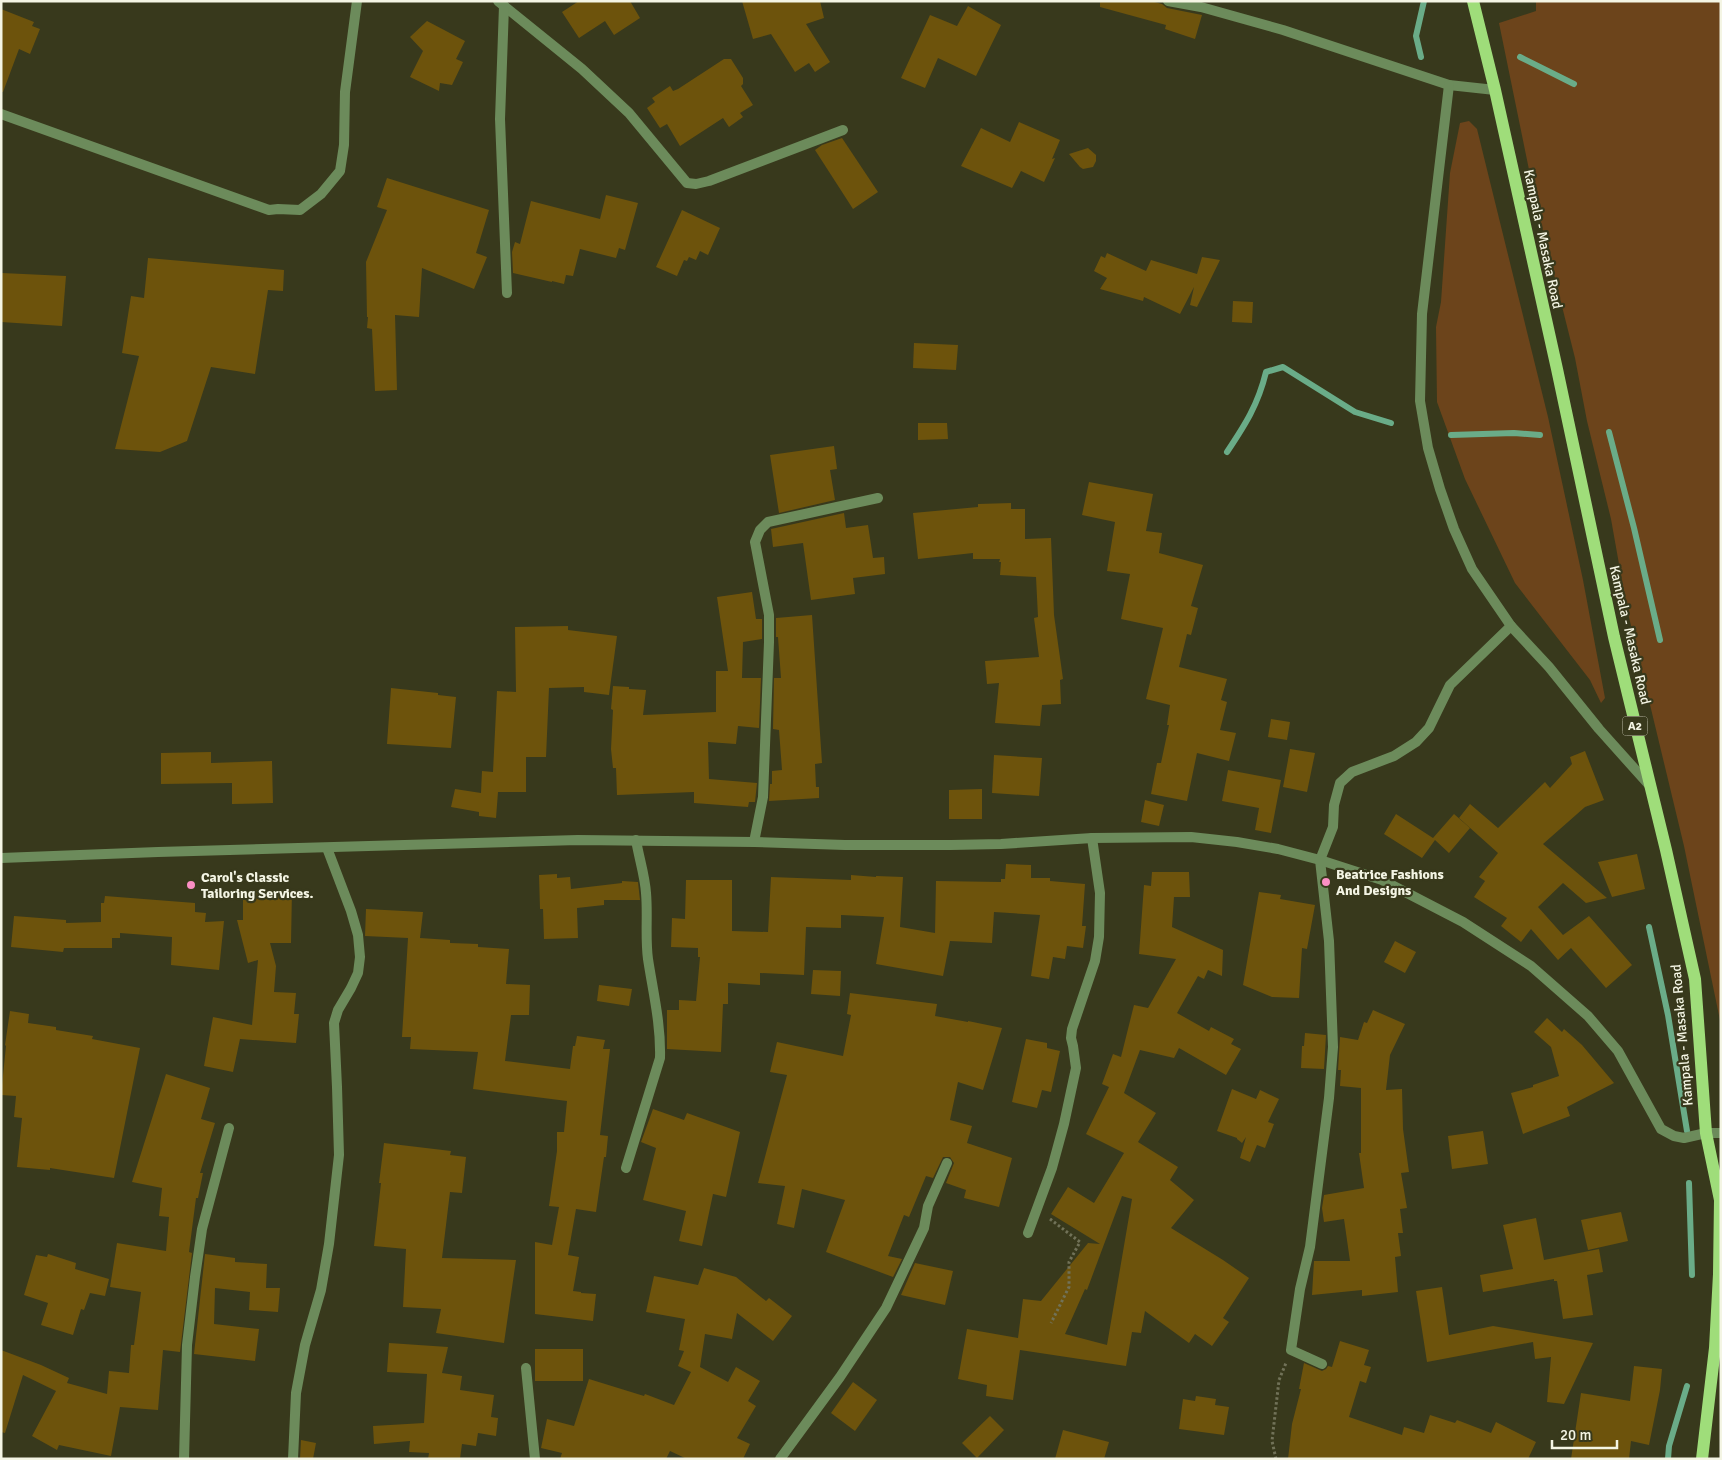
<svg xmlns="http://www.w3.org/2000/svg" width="1722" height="1460" viewBox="0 0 1722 1460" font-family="Signika,sans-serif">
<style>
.green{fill:#6c441b}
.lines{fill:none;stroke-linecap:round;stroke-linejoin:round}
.stream{stroke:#6aac88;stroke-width:6}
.building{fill:#6d530c;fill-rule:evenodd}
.path{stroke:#717258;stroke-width:3;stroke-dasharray:2.5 2.5;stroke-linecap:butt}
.minor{stroke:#6c8b5b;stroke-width:10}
.tertiary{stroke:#6c8b5b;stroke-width:10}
.primary{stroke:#9fdd7a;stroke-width:12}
.poi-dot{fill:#fb8fc4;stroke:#38391c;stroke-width:2}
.labels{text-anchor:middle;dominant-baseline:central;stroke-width:4.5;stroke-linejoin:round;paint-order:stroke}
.shield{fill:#38391c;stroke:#bcbda8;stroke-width:1}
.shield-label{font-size:12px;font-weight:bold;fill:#f4f5e4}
.street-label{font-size:14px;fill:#f4f5e4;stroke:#38391c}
.poi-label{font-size:14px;font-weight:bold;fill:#f4f5e4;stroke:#38391c;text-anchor:start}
</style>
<rect width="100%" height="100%" fill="#38391c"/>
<!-- green -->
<g class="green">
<polygon points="1536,1 1721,1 1721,1025 1684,846 1627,609 1611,519 1587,421 1575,358 1535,199 1499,23 1536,11"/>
<polygon points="1469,121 1477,129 1548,417 1583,580 1605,698 1601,703 1590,680 1515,583 1465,479 1437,402 1436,327 1441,302 1450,173 1460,123"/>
</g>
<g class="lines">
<!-- stream -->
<g class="stream">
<polyline points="1421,57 1416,36 1424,1"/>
<polyline points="1520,57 1574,84"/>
<polyline points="1609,432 1634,528 1660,640"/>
<polyline points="1451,435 1514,433 1540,435"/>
<path d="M1227 452C1245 425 1258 405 1266 372L1283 367 1355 412 1391 423"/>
<polyline points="1649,927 1668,1015 1687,1131"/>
<polyline points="1689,1183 1692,1275"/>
<polyline points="1668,1459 1669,1446 1687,1386"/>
</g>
</g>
<!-- building -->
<g class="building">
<polygon points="579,1 630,1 640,18 614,35 605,21 579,38 562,12"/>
<polygon points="742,1 820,1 824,18 806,24 830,62 815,72 809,63 795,72 771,34 753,39"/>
<polygon points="1100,1 1151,1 1162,4 1167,8 1202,15 1195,39 1165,29 1166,25 1100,7"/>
<polygon points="968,6 1001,25 976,76 938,58 925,88 901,78 930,15 957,26"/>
<polygon points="1,9 34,22 32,26 40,29 30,54 19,49 3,92 1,92"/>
<polygon points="427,21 465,41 456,59 463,62 452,85 440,83 439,91 410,77 423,51 410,37"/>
<polygon points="724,59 731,59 743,78 743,84 741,86 753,105 740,113 743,117 729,127 723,118 680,146 667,124 660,128 647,108 655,102 652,98 670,86 673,91 678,89"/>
<polygon points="1019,122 1060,140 1052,159 1055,158 1044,182 1021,171 1012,188 961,166 981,128 1010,142"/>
<polygon points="842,138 878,192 853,209 815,150 822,145"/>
<polygon points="1088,148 1096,155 1096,161 1093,167 1083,169 1080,167 1069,154"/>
<polygon points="387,178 489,210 476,253 487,257 474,289 422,268 419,317 395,315 397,390 375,391 372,329 367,328 368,317 367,317 366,262 387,210 377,207"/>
<polygon points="606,195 638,203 625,250 619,248 616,258 580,249 573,276 566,275 564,284 552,281 552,282 513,273 512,252 515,242 520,244 531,201 600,219"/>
<polygon points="682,210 720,228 708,255 700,251 696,260 689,257 687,261 684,260 677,276 656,267"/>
<polygon points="1107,253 1146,271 1151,260 1197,274 1202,257 1220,260 1197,307 1190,305 1194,287 1180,314 1144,297 1143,301 1100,289 1107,278 1094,271 1101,256 1105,258"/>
<polygon points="148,258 284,270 283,291 268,290 255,374 211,367 187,441 160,452 115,449 139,356 122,353 131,296 144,298"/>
<polygon points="2,273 66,276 62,326 1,322"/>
<polygon points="1233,301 1253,302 1252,323 1232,322"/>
<polygon points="914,343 958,345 956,370 913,368"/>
<polygon points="918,423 947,423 948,439 918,440"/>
<polygon points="834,446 837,469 830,470 835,500 779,513 770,455"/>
<polygon points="1089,482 1153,494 1146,531 1162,533 1159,553 1203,565 1191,606 1198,608 1191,635 1187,634 1179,667 1227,679 1221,700 1227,702 1220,730 1236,733 1229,761 1197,753 1187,801 1151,794 1157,763 1161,763 1169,725 1167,725 1170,705 1146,699 1163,628 1121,619 1130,574 1107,571 1115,522 1082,515"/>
<polygon points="1011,503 1011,509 1025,509 1025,539 1051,538 1054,615 1063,679 1060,680 1061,704 1042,705 1040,726 995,723 999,683 987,684 985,661 1039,657 1034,618 1038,617 1036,577 1000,575 1001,562 999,562 1000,559 973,559 973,553 918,559 913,513 978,507 978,504"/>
<polygon points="844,513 846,528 868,525 873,558 884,557 885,574 853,578 855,594 811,600 803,543 773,547 771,529"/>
<polygon points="752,592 756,619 762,619 762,639 743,642 742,678 761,678 759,728 738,726 736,744 708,742 709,779 757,783 755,802 749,802 748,807 694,803 694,792 617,795 616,768 613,768 611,749 613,710 611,709 613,686 629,687 629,689 646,690 643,715 716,712 716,671 728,671 717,597"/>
<polygon points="812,615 822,763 815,764 816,787 819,787 819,798 769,801 770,784 772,784 772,771 782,770 779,730 773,729 774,678 781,678 778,637 776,637 776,618"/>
<polygon points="568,626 568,630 617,636 609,695 584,692 584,687 549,688 546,757 526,757 526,792 498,792 496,818 479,816 479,812 451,807 455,789 481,793 482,771 493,772 497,691 516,692 515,627"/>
<polygon points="391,688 438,693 438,695 456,697 451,748 387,744"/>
<polygon points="1271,719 1290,722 1287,740 1268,737"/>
<polygon points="1290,749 1315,753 1307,792 1283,787"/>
<polygon points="1585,751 1604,800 1585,807 1543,844 1607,898 1586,903 1563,883 1538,907 1563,935 1589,916 1632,965 1606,988 1571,948 1558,960 1531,929 1521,942 1501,926 1507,918 1474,897 1485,881 1479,877 1498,853 1459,818 1470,804 1498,828 1545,782 1550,788 1572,764 1570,757"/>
<polygon points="211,752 211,763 272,761 273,803 232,804 232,783 161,784 161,753"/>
<polygon points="994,755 1042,758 1039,796 992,793"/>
<polygon points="1228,770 1281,780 1271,833 1255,830 1259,808 1222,801"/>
<polygon points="982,789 982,819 949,819 949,790"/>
<polygon points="1145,800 1164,805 1159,826 1141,822"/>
<polygon points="1396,814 1433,838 1454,814 1470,828 1449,853 1435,840 1422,858 1384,834"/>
<polygon points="1637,854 1645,889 1612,897 1598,862"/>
<polygon points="1006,864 1031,865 1031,878 1050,878 1050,881 1085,884 1082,926 1086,926 1083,948 1067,946 1065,959 1053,957 1049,979 1031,976 1040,915 994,912 992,943 950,941 943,976 876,964 884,917 841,915 841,928 806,927 804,975 760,973 760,985 728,983 728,1004 723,1004 721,1052 667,1049 667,1010 679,1010 679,1000 696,1001 700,957 698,957 698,948 671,947 672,918 685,919 686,880 732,880 732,931 768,932 771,877 851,880 851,875 876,877 876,876 903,877 900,927 935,933 936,881 1001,882 1001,879 1005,879"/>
<path d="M1152 872H1189L1190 897H1174L1172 927 1223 950 1222 976 1208 970 1204 979 1198 976 1177 1013 1209 1031 1211 1027 1234 1039 1231 1044 1241 1049 1226 1075 1179 1048 1174 1058 1140 1050 1124 1093 1156 1113 1138 1142 1178 1167 1170 1180 1194 1200 1171 1228 1223 1260 1249 1278 1223 1318 1229 1322 1212 1346 1195 1334 1189 1343 1145 1311 1141 1333 1132 1332 1126 1366 1020 1350 1013 1400 986 1396 987 1385 958 1379 967 1329 1018 1338 1023 1299 1041 1301 1088 1243 1100 1244 1051 1214 1068 1187 1094 1203 1124 1153 1086 1134 1109 1087 1102 1084 1113 1054 1121 1057 1134 1005 1148 1008 1176 959 1139 954 1144 885 1151 886ZM1122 1196 1132 1199 1107 1345 1065 1334 1085 1289 1087 1290Z"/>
<polygon points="557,874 557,878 570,877 571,889 622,883 622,881 638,882 640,900 604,900 604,905 577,908 578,938 544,939 543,909 540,909 539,875"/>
<polygon points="243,890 292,890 291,943 270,943 276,966 274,992 296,993 294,1014 299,1014 296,1043 240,1039 233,1072 204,1066 213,1017 252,1025 258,960 248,963 237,920 243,920"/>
<polygon points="1259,892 1281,895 1280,899 1315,905 1307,949 1302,948 1299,998 1272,997 1243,985"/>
<polygon points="105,896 195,903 195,912 206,913 205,922 224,921 219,970 171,965 172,937 120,933 120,938 112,938 112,948 64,948 63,952 11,947 14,916 66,920 66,923 101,922 101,903 104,903"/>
<polygon points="366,909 423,912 420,938 450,940 450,943 478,944 478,947 509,949 506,984 530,985 529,1015 511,1015 505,1061 570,1069 573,1046 575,1046 577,1036 605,1040 603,1049 610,1049 600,1135 608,1136 606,1157 604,1157 596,1212 576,1209 568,1255 579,1257 573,1291 581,1292 581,1293 596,1294 593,1321 535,1314 535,1242 552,1245 559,1207 549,1206 557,1151 557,1132 564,1132 567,1101 473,1089 478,1052 410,1049 411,1037 402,1037 408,938 365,936"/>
<polygon points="1395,941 1416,952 1405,973 1384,962"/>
<polygon points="813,970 841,971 840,996 811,994"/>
<polygon points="599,985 632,989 629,1006 597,1001"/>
<polygon points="850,993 937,1004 935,1016 968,1022 968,1021 1002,1028 983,1090 958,1082 950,1120 972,1126 967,1143 1012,1158 999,1207 964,1198 966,1190 946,1183 954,1163 950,1157 943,1157 933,1178 926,1176 909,1217 904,1215 888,1256 902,1259 893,1277 826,1252 845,1200 802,1189 794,1228 777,1224 785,1186 758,1183 787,1075 770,1072 777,1042 843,1056 851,1015 847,1014"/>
<polygon points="1373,1010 1405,1024 1390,1055 1386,1090 1402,1089 1403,1129 1409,1172 1401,1173 1407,1208 1400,1209 1403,1233 1398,1233 1401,1256 1395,1257 1398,1292 1362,1296 1362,1290 1312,1295 1314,1261 1350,1261 1344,1219 1324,1222 1322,1208 1324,1195 1364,1188 1359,1153 1361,1153 1361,1088 1340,1086 1341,1070 1338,1070 1340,1037 1358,1040 1364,1022 1367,1023"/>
<polygon points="10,1011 29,1014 28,1023 56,1027 56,1030 93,1036 92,1039 140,1048 114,1178 50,1168 50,1170 17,1167 22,1118 14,1117 16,1096 1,1095 6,1046 5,1045"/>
<polygon points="1547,1018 1562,1032 1564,1029 1582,1045 1614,1083 1567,1107 1570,1116 1523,1134 1511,1093 1533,1087 1533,1085 1559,1076 1551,1047 1534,1032"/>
<polygon points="1305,1033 1326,1035 1324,1069 1301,1068 1302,1046 1304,1046"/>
<polygon points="1026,1039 1047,1043 1047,1048 1060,1051 1051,1092 1042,1090 1037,1108 1012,1102"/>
<polygon points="166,1074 210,1088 201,1119 215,1123 200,1173 203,1173 198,1198 196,1198 189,1252 192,1253 180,1352 163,1350 158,1410 120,1407 111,1456 59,1445 57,1450 32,1436 56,1391 23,1375 5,1433 1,1432 1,1350 41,1365 69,1378 67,1383 107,1394 109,1371 129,1373 131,1345 134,1345 141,1292 110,1287 117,1243 166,1251 169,1217 159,1216 162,1188 132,1182"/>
<polygon points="1232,1089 1256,1099 1260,1090 1279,1099 1268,1122 1274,1124 1265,1148 1257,1145 1250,1162 1240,1158 1246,1137 1242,1143 1237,1139 1237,1138 1217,1131"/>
<polygon points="653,1109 684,1120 687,1113 740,1132 726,1197 713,1194 702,1246 679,1241 686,1211 643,1200 656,1148 641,1142"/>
<polygon points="1483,1131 1488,1164 1452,1169 1448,1136"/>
<polygon points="384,1143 451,1151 450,1155 466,1157 462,1193 450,1192 442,1258 516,1260 504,1343 436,1333 441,1309 403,1307 406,1249 374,1246 381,1183 379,1183"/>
<polygon points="1621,1212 1628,1241 1588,1250 1581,1220"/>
<polygon points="1536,1218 1544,1260 1599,1249 1603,1272 1587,1275 1593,1315 1563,1319 1557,1281 1554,1281 1554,1279 1483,1292 1480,1275 1513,1269 1503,1225"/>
<polygon points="48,1254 76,1263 75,1269 109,1279 105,1296 90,1293 84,1310 81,1309 73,1335 41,1325 48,1303 24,1295 36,1255 47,1257"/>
<polygon points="205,1254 235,1258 235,1262 267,1264 266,1288 280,1288 278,1312 249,1310 250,1292 215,1288 214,1324 259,1329 255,1361 194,1354"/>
<polygon points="915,1263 953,1271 945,1305 901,1295"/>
<polygon points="704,1268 736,1277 766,1301 769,1298 792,1316 773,1341 737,1313 732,1339 705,1334 700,1367 728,1382 736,1367 760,1381 748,1401 756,1406 737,1438 750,1444 743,1459 687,1459 670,1451 666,1459 560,1459 562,1453 541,1448 547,1419 574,1426 589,1379 644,1396 645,1394 674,1405 691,1372 678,1366 684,1351 679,1350 685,1319 646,1312 654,1276 698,1285"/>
<polygon points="1442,1287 1449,1335 1493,1326 1593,1343 1564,1404 1547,1402 1551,1357 1535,1359 1533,1342 1427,1362 1416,1291"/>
<polygon points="1340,1341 1369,1350 1364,1365 1371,1367 1366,1383 1360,1381 1349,1417 1402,1435 1404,1427 1424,1433 1430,1415 1455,1423 1457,1420 1491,1433 1496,1422 1536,1442 1528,1459 1288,1459 1292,1424 1301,1389 1299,1389 1304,1363 1322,1371 1326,1369 1328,1366 1332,1367"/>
<polygon points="389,1343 448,1347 442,1373 462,1376 460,1390 494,1395 491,1417 498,1418 496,1436 478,1433 476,1446 462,1444 460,1459 428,1459 429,1453 409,1452 410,1441 374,1444 373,1426 424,1423 427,1374 387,1372"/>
<rect x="535" y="1349" width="48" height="32"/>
<polygon points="1634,1366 1662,1369 1660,1390 1649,1445 1631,1441 1629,1459 1571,1459 1581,1393 1630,1401"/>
<polygon points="853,1382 877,1400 855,1431 831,1413"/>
<polygon points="1196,1396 1216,1399 1215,1405 1229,1407 1224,1435 1179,1429 1183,1399 1195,1401"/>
<polygon points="990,1416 1004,1430 977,1458 962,1443"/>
<polygon points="1063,1430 1109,1442 1104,1459 1055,1459"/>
<polygon points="301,1440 316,1443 313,1459 300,1459"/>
</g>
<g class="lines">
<!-- path -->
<g class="path">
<polyline points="1050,1219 1080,1242 1069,1262 1069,1287 1051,1323"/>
<polyline points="1276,1459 1272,1441 1279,1380 1286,1363"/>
</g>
<!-- minor -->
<g class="minor">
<polyline points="498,1 582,69 629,113 687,183 696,184 709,181 843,130"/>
<polyline points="1168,1 1201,7 1283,30 1449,85 1495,90"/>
<polyline points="504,6 500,119 507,293"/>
<polyline points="1449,85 1422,314 1420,401 1428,448 1440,489 1454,529 1472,569 1511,626 1549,667 1599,729 1650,786"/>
<polyline points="1,114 269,210 278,209 300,210 321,194 340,171 344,145 345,92 357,1"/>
<polyline points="754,842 763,797 769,642 769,615 755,542 760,530 768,522 878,498"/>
<polyline points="1706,1133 1721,1133"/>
<path d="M626 1168 660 1058C661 1024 653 992 648 959 645 937 648 915 646 893 645 876 639 858 636 840"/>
<polyline points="1028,1233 1052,1168 1064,1124 1076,1068 1073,1046 1071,1038 1072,1029 1095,961 1099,937 1100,893 1092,838"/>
<polyline points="1322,1364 1291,1350 1300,1289 1310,1247 1329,1098 1333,1047 1329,941 1320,860 1333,827 1334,805 1340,783 1352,772 1394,756 1416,742 1429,728 1450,685 1511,626"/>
<polyline points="526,1368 535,1459"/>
<polyline points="184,1459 187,1345 195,1277 202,1229 229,1128"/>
<polyline points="293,1459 296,1393 305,1345 321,1290 329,1244 339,1155 337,1087 334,1023 338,1010 351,988 358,973 360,957 358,935 351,911 327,848"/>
<polyline points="780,1459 840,1377 886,1308 924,1228 928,1206 947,1163"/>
</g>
<!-- tertiary -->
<polyline class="tertiary" points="1,858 158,852 578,840 754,842 845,845 951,845 1001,844 1092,838 1191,837 1237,842 1278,849 1320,860 1382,880 1463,922 1531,966 1588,1016 1618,1051 1661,1129 1674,1136 1684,1138 1706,1133"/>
<!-- primary -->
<polyline class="primary" points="1473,1 1495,90 1557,369 1614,637 1666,850 1695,979 1706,1133 1720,1200 1719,1274 1715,1348 1702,1459"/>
</g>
<!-- markers -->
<g class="poi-dot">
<circle cx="1326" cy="882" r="5"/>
<circle cx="191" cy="885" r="5"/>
</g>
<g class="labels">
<!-- shield labels -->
<rect class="shield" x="1622.5" y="716.5" width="25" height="19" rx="4"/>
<g class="shield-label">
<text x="1635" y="726">A2</text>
</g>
<!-- street labels -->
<g class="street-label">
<text transform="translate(1543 239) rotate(78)">Kampala - Masaka Road</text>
<text transform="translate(1630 635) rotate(77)">Kampala - Masaka Road</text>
<text transform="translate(1682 1035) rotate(-95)">Kampala - Masaka Road</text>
</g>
<!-- poi labels -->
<g class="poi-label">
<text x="1336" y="874">Beatrice Fashions<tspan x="1336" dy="16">And Designs</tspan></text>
<text x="201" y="877">Carol's Classic<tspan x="201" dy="16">Tailoring Services.</tspan></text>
</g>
</g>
<!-- border -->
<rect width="1722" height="1460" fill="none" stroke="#f4f5e4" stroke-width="5"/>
<!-- scale -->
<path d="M1552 1440v8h65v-8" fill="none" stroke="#f4f5e4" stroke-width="2.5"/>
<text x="1560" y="1440" font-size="15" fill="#f4f5e4" stroke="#38391c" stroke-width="4" paint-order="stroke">20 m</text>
</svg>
